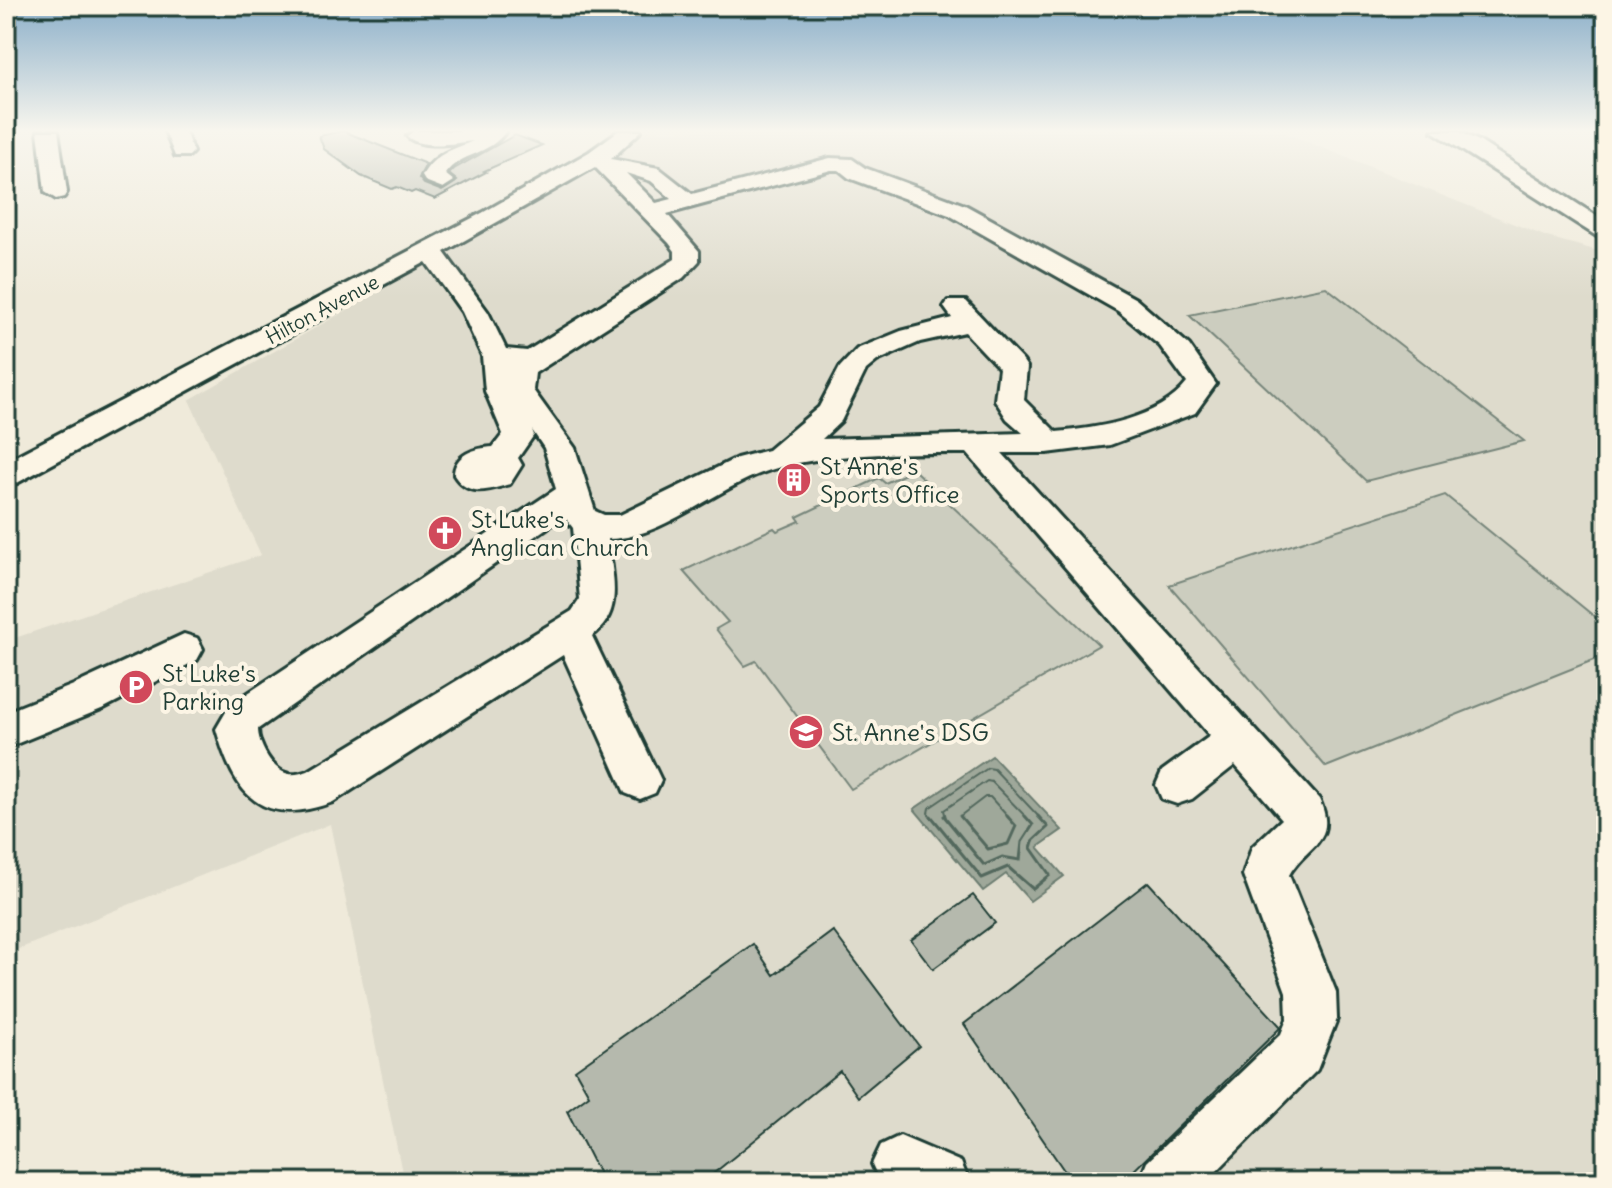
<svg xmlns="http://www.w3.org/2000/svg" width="1612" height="1188" viewBox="0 0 1612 1188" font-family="Delius,sans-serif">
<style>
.built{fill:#dedbcc}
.green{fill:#cccdbf;stroke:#76857a;stroke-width:2}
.water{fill:#9fa89a;stroke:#6c7d71;stroke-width:2}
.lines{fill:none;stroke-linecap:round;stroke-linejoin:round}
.shore-far1{stroke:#52685d;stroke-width:2}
.shore{stroke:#52685d;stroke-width:3}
.building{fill:#b5b9ad;stroke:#1f3d34;stroke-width:2}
.minor-casing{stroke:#1f3d34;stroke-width:6}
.minor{fill:#fcf5e5;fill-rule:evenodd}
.labels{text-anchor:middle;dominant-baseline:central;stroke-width:8;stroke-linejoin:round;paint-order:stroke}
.far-street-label{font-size:20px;fill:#1f3d34;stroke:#fcf5e5}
.poi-label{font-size:24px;fill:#1f3d34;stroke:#fcf5e5;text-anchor:start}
</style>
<rect width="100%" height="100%" fill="#efeada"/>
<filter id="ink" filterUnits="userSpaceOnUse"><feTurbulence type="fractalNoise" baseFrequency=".0125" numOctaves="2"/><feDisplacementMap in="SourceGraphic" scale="16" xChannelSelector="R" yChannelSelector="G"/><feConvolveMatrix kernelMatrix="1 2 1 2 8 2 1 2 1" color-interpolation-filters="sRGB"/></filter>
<g filter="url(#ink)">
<!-- built -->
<polygon class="built" points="647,131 1280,131 1547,237 1606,253 1606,1182 404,1182 330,824 6,954 6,641 261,555 189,400 603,164"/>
<!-- green -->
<g class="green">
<polygon points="1326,287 1524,441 1366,481 1189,315"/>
<polygon points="914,470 1099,645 851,789 756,661 745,666 716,629 728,622 683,571 774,528 777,531 800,521 797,517 879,478 885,483"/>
<polygon points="1445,495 1606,626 1606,655 1326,767 1169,585"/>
</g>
<!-- water -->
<polygon class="water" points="992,756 1062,830 1038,847 1064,876 1030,901 1006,874 983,891 914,809"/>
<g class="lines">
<!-- shore-far1 -->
<g class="shore-far1">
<polyline points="932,818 928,813 929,808 988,768 994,769 1040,818"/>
<polyline points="946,818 944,810 987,781 992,782 1027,818"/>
<polyline points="962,818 960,816 985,797 990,797 1009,818"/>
</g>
<!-- shore -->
<g class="shore">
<polyline points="931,816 982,878 1008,867 1033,889 1050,875 1031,848 1033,841 1048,827 1038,816"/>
<polyline points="944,816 984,865 1002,857 1020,860 1022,842 1033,825 1025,816"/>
<polyline points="960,816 988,849 1008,844 1016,826 1007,816"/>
</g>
</g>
<!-- building -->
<g class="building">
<polygon points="343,131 426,164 419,178 424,184 442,191 457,181 449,174 454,169 515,135 542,145 484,171 486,172 435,199 415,191 411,193 397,187 392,189 361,176 324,149 319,136"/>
<polygon points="1148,882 1281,1027 1122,1182 1072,1182 964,1024"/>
<polygon points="973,895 995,923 933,969 911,940"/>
<polygon points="833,931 919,1046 858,1097 840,1071 703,1182 603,1182 567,1111 589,1095 575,1070 753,944 774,975"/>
</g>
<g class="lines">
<!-- minor casing -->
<g class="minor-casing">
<g id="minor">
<polygon points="38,131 58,131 67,192 64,197 56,199 45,192"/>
<polygon points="165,131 185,131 193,152 189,156 175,156"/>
<path d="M506 131C489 156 461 152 445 174L454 181 443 188 425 181 422 176C434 154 451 150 473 141 455 143 420 150 407 136L414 131Z"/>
<path d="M618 131H641L611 159 659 168 692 194 830 158 852 159 865 168 965 205 1136 299 1189 345 1216 384 1195 413 1110 445 1047 453H1002L1319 799C1339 842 1306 845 1289 875L1336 992 1337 1019 1317 1070 1206 1182H1139L1147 1162 1281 1034 1287 1019 1286 992 1243 875 1252 847 1282 819 1235 765 1192 799 1177 804 1162 799 1156 785 1162 771 1210 736 967 453C906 453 815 452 759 474 712 492 659 539 608 539 612 574 625 612 592 636L661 780 655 793 640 799 625 793 563 655 333 802C262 828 235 796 216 729L230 705 556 489 544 448 532 430 534 435 518 458 522 465 510 484C489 490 468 498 454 475 454 454 475 448 493 447L503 434 485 391 482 356 462 312 426 262 17 483 6 486V461L482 213 589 152ZM595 167 669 243 675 251V259L527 351 506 349 488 312 444 252ZM831 170H839L849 178 949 215 1118 311 1160 346 1187 383C1159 419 1099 428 1056 432L1024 400 1027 367 1023 361 966 301H948L944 307 952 318 901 331 857 349 840 367 819 407 768 450 737 458 620 515H604L595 511 575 448 533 390 535 373 683 278 699 261V251L667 214ZM626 173 651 181 672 199 656 203ZM965 332 999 368 995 400 1007 419 1023 433 822 439 841 421 866 370 877 361 920 342ZM564 516 573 528 580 599 572 611 308 771C302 773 295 775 289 774 272 771 258 744 258 729Z"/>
<polygon points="1432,131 1458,131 1479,141 1606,222 1606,239 1598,237"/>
<polygon points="184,634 197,638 203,649 197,660 104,708 6,748 6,712 76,684"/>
<polygon points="900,1136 961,1162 969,1182 880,1182 872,1164 881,1145"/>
</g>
</g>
<!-- minor -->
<use href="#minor" class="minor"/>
</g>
</g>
<!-- sky -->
<linearGradient id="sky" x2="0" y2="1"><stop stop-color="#8bafc9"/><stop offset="0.44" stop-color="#f8f6ee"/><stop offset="1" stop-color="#f8f6ee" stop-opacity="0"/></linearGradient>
<rect width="1612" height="297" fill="url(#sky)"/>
<!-- icons -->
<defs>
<g id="building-disc" transform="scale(1.8)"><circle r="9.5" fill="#d1495b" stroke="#fcf5e5"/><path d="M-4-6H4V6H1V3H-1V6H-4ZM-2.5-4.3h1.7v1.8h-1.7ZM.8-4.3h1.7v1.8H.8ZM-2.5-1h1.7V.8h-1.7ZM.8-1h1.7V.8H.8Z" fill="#fff"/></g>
<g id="church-disc" transform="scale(1.8)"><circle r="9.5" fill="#d1495b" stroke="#fcf5e5"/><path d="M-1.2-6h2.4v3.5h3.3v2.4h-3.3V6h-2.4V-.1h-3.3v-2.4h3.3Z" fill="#fff"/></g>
<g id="parking-disc" transform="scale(1.8)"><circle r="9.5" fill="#d1495b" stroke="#fcf5e5"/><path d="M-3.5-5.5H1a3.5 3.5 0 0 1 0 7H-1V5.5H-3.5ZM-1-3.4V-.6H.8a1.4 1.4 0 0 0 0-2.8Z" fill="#fff"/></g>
<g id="school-disc" transform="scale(1.8)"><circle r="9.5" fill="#d1495b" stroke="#fcf5e5"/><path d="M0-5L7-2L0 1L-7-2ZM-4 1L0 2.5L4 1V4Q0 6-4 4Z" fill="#fff"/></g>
</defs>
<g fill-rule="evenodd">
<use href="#building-disc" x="794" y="480"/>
<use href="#church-disc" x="445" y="533"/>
<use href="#parking-disc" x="136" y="687"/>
<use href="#school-disc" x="806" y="732"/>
</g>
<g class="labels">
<!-- far-street labels -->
<g class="far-street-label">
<text transform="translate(322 309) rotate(-28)">Hilton Avenue</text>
</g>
<!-- poi labels -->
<g class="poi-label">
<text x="820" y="466">St Anne's<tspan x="820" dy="28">Sports Office</tspan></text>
<text x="471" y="519">St Luke's<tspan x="471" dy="28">Anglican Church</tspan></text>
<text x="162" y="673">St Luke's<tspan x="162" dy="28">Parking</tspan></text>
<text x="832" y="732">St. Anne's DSG</text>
</g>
</g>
<!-- margin -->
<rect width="1612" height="1188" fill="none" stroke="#fcf5e5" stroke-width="32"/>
<rect x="16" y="16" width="1580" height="1156" fill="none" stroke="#1f3d34" stroke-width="3" filter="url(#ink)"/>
</svg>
